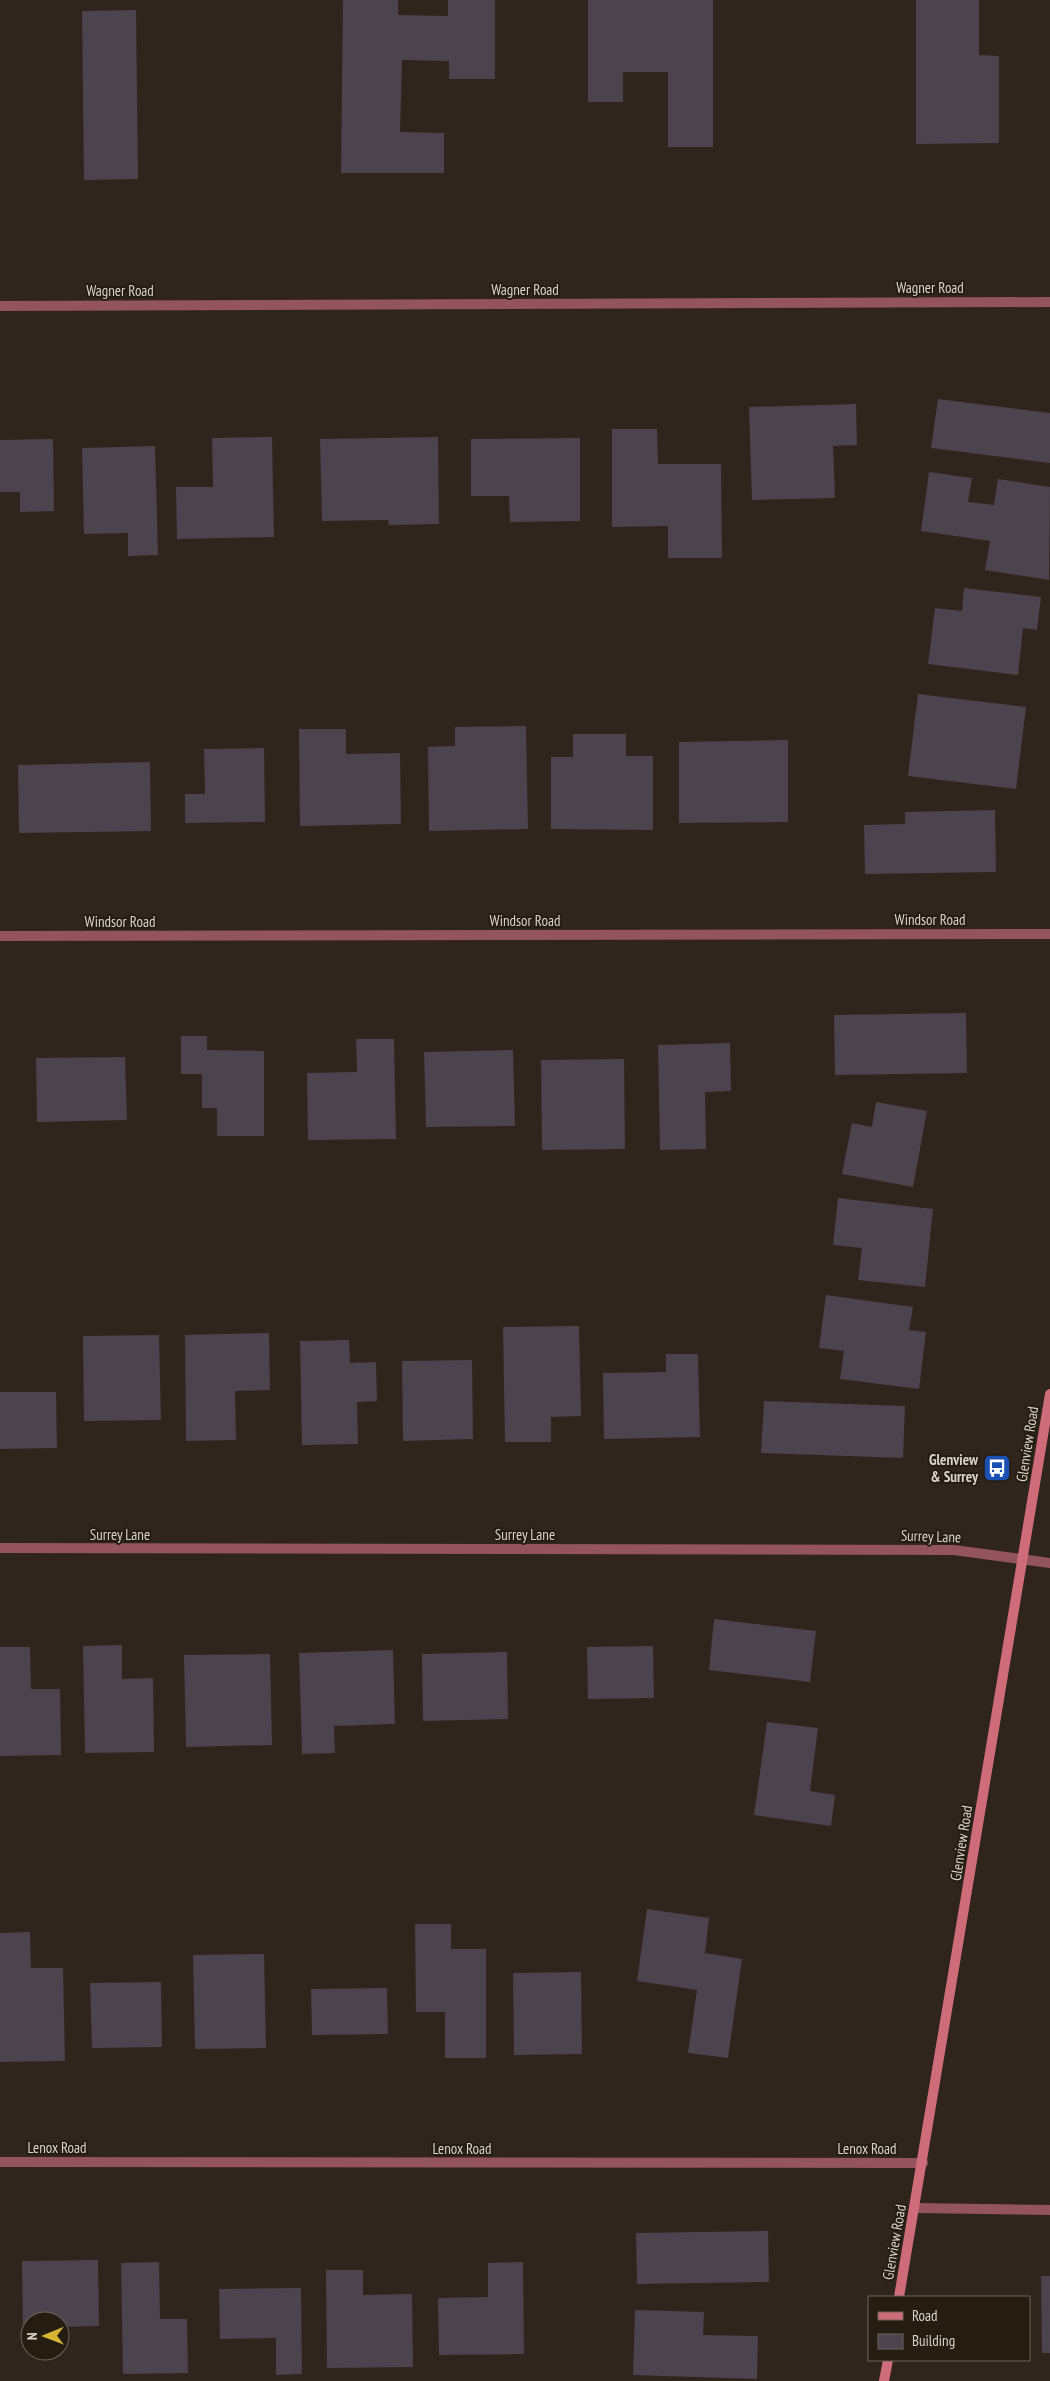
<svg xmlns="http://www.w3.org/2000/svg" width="1050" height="2381" viewBox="0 0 1050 2381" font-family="'PT Sans Narrow',sans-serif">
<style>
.building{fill:#4c434e}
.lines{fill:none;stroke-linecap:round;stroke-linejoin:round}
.service{stroke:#93545d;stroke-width:10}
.minor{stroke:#93545d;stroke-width:10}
.tertiary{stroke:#93545d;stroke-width:10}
.secondary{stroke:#cf6c7a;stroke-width:10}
.labels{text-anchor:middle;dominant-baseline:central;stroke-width:4;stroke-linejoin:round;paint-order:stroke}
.street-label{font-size:15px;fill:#d9d3cc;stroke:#251c12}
.poi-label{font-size:15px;font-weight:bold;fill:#d9d3cc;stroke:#251c12;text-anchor:end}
</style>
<rect width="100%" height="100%" fill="#2f251c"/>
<!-- building -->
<g class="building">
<polygon points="343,0 398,0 398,15 448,16 448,0 495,0 495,79 449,79 449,61 402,60 400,132 444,133 444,173 341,173"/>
<polygon points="588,0 713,0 713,147 668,147 668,72 623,72 623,102 588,102"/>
<polygon points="916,0 979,0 979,55 999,56 999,143 916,144"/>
<polygon points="136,10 138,179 84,180 82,11"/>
<polygon points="938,399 1050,413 1050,463 931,448"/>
<polygon points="856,404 857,445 833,446 835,498 752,500 749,407"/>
<polygon points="612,429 657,429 658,464 721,464 722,558 668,558 668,526 612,527"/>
<polygon points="272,437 274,537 177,539 176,487 213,487 212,438"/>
<polygon points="438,437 439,524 389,525 388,520 322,521 320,439"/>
<polygon points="580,438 580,521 510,522 509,496 471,496 471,439"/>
<polygon points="53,439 54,511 20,512 20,492 0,492 0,440"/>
<polygon points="155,446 158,555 128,556 128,533 84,534 82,448"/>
<polygon points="929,472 972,478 968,502 994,505 998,479 1050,487 1049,580 985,570 990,541 921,531"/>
<polygon points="964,588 1041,597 1037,630 1023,628 1018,675 928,664 935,608 962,611"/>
<polygon points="918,694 1026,707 1016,789 908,776"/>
<polygon points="526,726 528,829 429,831 428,747 455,746 455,727"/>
<polygon points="299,729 346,729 346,754 400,753 401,824 300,826"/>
<polygon points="573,734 626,734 626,756 653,756 653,830 551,829 551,757 573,757"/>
<polygon points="788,740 788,822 679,823 679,742"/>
<polygon points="264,748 265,822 185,823 185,794 205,794 204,749"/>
<polygon points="150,762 151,831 19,833 18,765"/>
<polygon points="995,810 996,872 865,874 864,825 905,824 905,812"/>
<polygon points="966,1013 967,1073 835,1075 834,1015"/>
<polygon points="181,1036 207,1036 207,1050 264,1051 264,1136 217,1136 217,1108 202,1108 202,1074 181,1074"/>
<polygon points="356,1039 394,1039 396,1139 308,1140 307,1073 357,1072"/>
<polygon points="730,1043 731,1091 705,1092 706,1149 660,1150 658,1045"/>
<polygon points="513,1050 515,1126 426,1127 424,1052"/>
<polygon points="125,1057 127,1120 37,1122 36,1058"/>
<polygon points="624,1059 625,1149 542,1150 541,1060"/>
<polygon points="876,1102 927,1111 913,1187 842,1174 852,1123 872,1127"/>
<polygon points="838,1198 933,1209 925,1287 858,1280 862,1248 833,1245"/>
<polygon points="826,1295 913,1307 909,1330 926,1332 919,1389 840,1379 844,1351 819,1348"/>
<polygon points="579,1326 581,1416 551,1417 551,1442 505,1442 503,1327"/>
<polygon points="269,1333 270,1390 235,1391 236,1440 186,1441 185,1335"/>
<polygon points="159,1335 161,1420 84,1421 83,1336"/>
<polygon points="349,1340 350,1363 376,1362 377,1401 357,1402 358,1444 302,1445 300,1341"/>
<polygon points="666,1354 698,1354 700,1437 604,1439 603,1373 666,1372"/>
<polygon points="472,1360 473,1439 403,1441 402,1361"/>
<polygon points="0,1392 56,1392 57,1448 0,1449"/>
<polygon points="764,1401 905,1406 903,1458 761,1453"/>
<polygon points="714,1619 816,1631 810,1682 709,1670"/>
<polygon points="122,1645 122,1679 153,1678 154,1752 85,1753 83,1646"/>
<polygon points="653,1646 654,1698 588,1699 587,1647"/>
<polygon points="0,1647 30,1647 31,1689 60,1689 61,1755 0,1756"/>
<polygon points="393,1650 395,1724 334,1726 335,1753 302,1754 299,1653"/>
<polygon points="507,1652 508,1719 423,1721 422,1654"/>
<polygon points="270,1654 272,1745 186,1747 184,1655"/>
<polygon points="767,1722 818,1728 810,1791 835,1795 831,1826 754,1815"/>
<polygon points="647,1909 709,1918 705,1953 742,1959 728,2058 688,2053 697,1990 637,1981"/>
<polygon points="415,1924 451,1924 451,1949 486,1949 486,2058 445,2058 445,2012 416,2012"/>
<polygon points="30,1932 31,1968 63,1968 65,2061 0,2062 0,1933"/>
<polygon points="264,1954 266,2048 195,2049 193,1955"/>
<polygon points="581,1972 582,2054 514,2055 513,1973"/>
<polygon points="161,1982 162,2047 92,2048 90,1983"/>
<polygon points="387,1988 388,2034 312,2035 311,1989"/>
<polygon points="768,2231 769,2282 637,2284 636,2233"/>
<polygon points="98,2260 99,2326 60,2327 60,2321 30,2321 30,2328 23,2328 22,2261"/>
<polygon points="159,2262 160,2319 187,2319 188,2373 123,2374 121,2263"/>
<polygon points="523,2262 524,2354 439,2355 438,2298 488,2297 488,2263"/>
<polygon points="326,2270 363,2270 363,2295 412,2294 413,2367 327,2368"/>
<polygon points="1041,2276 1050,2276 1050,2353 1042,2353"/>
<polygon points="301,2288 302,2374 276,2375 276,2338 220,2339 219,2289"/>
<polygon points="635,2310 704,2312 703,2335 758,2336 757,2379 633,2375"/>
</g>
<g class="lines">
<!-- service -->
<polyline class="service" points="916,2208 1050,2210"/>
<!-- minor -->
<g class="minor">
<polyline points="0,936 1050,934"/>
<polyline points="0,1548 954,1550 1050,1563"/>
<polyline points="0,2162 923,2163"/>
</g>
<!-- tertiary -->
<polyline class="tertiary" points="0,306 1050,302"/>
<!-- secondary -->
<g class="secondary">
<polyline points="899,2297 1050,1394"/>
<polyline points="884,2381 888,2360"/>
</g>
</g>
<!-- icons -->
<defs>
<g id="bus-square" transform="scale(1.4375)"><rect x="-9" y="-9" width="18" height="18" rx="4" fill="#1a4fb4" stroke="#251c12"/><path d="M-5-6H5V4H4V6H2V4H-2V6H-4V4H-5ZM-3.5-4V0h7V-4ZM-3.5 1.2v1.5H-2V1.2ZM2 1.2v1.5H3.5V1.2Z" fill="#fff"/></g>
</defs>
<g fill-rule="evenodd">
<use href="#bus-square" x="997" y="1468"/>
</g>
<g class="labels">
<!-- street labels -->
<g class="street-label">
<text x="930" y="287">Wagner Road</text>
<text x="525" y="289">Wagner Road</text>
<text x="120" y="290">Wagner Road</text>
<text x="930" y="919">Windsor Road</text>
<text x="525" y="920">Windsor Road</text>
<text x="120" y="921">Windsor Road</text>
<text transform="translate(1027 1444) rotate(-81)">Glenview Road</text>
<text x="120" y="1534">Surrey Lane</text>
<text x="525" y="1534">Surrey Lane</text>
<text transform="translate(931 1536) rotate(2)">Surrey Lane</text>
<text transform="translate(961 1843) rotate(-81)">Glenview Road</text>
<text x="57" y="2147">Lenox Road</text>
<text x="462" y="2148">Lenox Road</text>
<text x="867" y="2148">Lenox Road</text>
<text transform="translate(894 2242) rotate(-80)">Glenview Road</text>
</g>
<!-- poi labels -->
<g class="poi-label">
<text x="978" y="1459">Glenview<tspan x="978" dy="17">&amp; Surrey</tspan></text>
</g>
</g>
<!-- legend -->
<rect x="868" y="2296" width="162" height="65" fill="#251c12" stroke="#6d655c"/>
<rect x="878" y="2312" width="25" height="8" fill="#cf6c7a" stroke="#6d655c"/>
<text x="912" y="2321" font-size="15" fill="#d9d3cc">Road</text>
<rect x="878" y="2334" width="25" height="15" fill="#4c434e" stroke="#6d655c"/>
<text x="912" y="2346" font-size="15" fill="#d9d3cc">Building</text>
<!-- north arrow -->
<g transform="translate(45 2336) rotate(269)"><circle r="24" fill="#251c12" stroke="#6d655c"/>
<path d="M0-4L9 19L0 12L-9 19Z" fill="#d8b434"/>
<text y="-8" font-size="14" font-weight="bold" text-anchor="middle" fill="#d9d3cc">N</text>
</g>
</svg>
